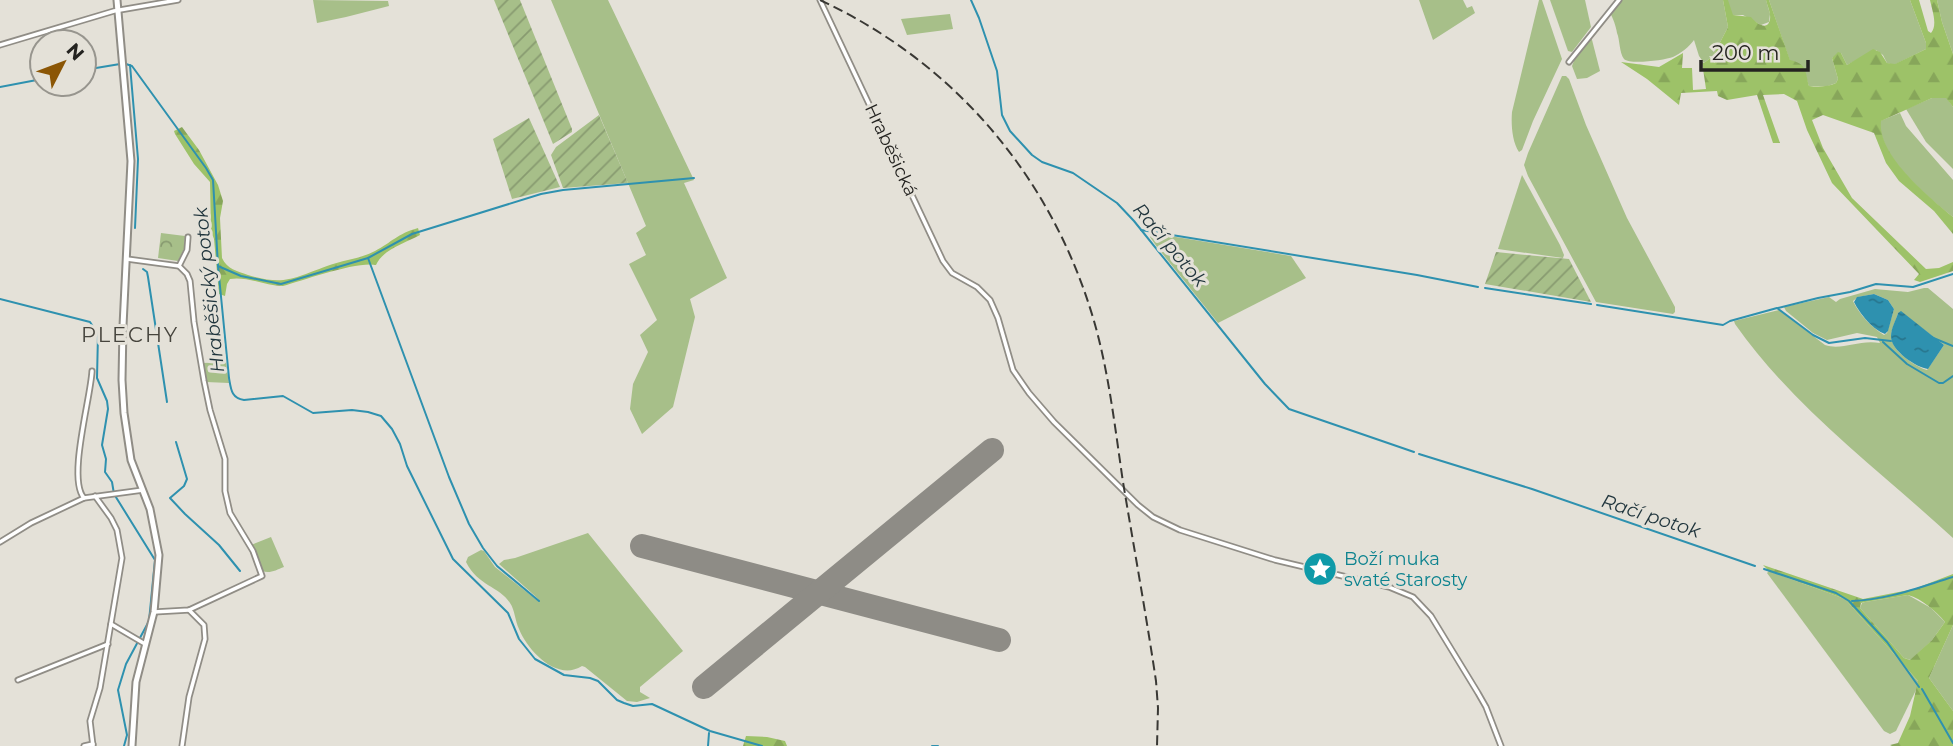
<svg xmlns="http://www.w3.org/2000/svg" width="1953" height="746" viewBox="0 0 1953 746" font-family="Montserrat,sans-serif">
<style>
.grass{fill:#a7bf89;fill-rule:evenodd}
.forest{fill:url(#forest-firs);fill-rule:evenodd}
.park{fill:url(#park-crowns)}
.garden{fill:url(#garden-furrows)}
.water{fill:url(#water-ripples)}
.lines{fill:none;stroke-linecap:round;stroke-linejoin:round}
.stream{stroke:#2e91af;stroke-width:2}
.runway{stroke:#8e8c86;stroke-width:24}
.minor-casing{stroke:#908d86;stroke-width:7}
.major-casing{stroke:#908d86;stroke-width:9}
.minor{stroke:#fff;stroke-width:3.5}
.major{stroke:#fff;stroke-width:5}
.rail{stroke:#393834;stroke-width:2;stroke-dasharray:10 5;stroke-linecap:butt}
.labels{text-anchor:middle;dominant-baseline:central;stroke-width:6;stroke-linejoin:round;paint-order:stroke}
.street-label{font-size:18px;fill:#242320;stroke:#e4e1d8}
.culture-label{font-size:18px;fill:#0d838f;stroke:#e4e1d8;text-anchor:start}
.water-label{font-size:19px;font-style:italic;fill:#1f343c;stroke:#e4e1d8}
.quarter-label{font-size:21px;letter-spacing:2px;fill:#46443d;stroke:#e4e1d8}
</style>
<defs>
<pattern id="forest-firs" width="22" height="20" patternUnits="userSpaceOnUse" patternTransform="scale(1.75)"><rect width="22" height="20" fill="#9dc268"/><path d="M5 1l3.5 6h-7zM16 11l3.5 6h-7z" fill="#87a65a"/></pattern>
<pattern id="park-crowns" width="20" height="18" patternUnits="userSpaceOnUse" patternTransform="scale(1.75)"><rect width="20" height="18" fill="#a7bf89"/><path d="M2 6a3 3 0 1 1 6 0M12 15a3 3 0 1 1 6 0" fill="none" stroke="#889b70"/></pattern>
<pattern id="garden-furrows" width="10" height="10" patternUnits="userSpaceOnUse" patternTransform="scale(1.75)"><rect width="10" height="10" fill="#a7bf89"/><path d="M-1 1l2-2M0 10L10 0M9 11l2-2" fill="none" stroke="#889b70"/></pattern>
<pattern id="water-ripples" width="26" height="14" patternUnits="userSpaceOnUse" patternTransform="scale(1.75)"><rect width="26" height="14" fill="#2e91af"/><path d="M2 4q2-2 4 0t4 0M15 11q2-2 4 0t4 0" fill="none" stroke="#27768e"/></pattern>
</defs>
<rect width="100%" height="100%" fill="#e4e1d8"/>
<!-- grass -->
<g class="grass">
<polygon points="313,0 388,1 389,6 346,17 317,23"/>
<polygon points="551,0 608,0 694,180 684,183 727,278 690,299 695,317 673,407 642,434 630,409 633,384 648,352 640,335 657,320 629,264 646,255 636,233 646,226"/>
<polygon points="1419,0 1463,0 1467,8 1472,6 1475,13 1433,40"/>
<path d="M1539 0H1542L1562 59 1533 121 1522 150 1519 152C1512 142 1511 124 1512 112Z"/>
<polygon points="1550,0 1585,0 1591,27 1572,52 1568,51"/>
<path d="M1621 0H1723L1728 27 1713 56 1704 63 1699 56 1694 40C1689 47 1681 53 1673 57 1665 60 1630 65 1624 59 1619 52 1620 40 1617 33 1616 26 1613 18 1610 13Z"/>
<polygon points="1727,0 1766,0 1770,14 1769,22 1761,25 1743,15 1732,15"/>
<path d="M1769 0H1910L1926 43V49L1894 65 1887 63 1883 55 1876 50 1847 65 1841 53 1832 58 1838 79 1836 83 1828 86H1809C1803 70 1809 68 1790 61Z"/>
<polygon points="1937,0 1953,0 1953,54 1942,22"/>
<polygon points="950,14 953,29 907,35 901,19"/>
<polygon points="1591,36 1600,71 1587,78 1577,79 1572,66 1575,58"/>
<polygon points="1562,76 1566,76 1569,79 1586,125 1627,218 1675,307 1675,312 1673,314 1596,302 1528,176 1524,165 1528,153"/>
<polygon points="1946,97 1953,107 1953,169 1926,142 1906,109 1932,98"/>
<path d="M1900 113 1906 126 1953 180V217C1928 197 1878 157 1880 121Z"/>
<polygon points="1522,175 1560,245 1564,255 1563,258 1498,249"/>
<polygon points="1151,234 1176,237 1291,256 1306,278 1218,323 1157,247 1150,237"/>
<path d="M1924 288H1928L1953 309V538C1878 469 1794 408 1735 324L1734 321 1779 310 1825 345C1842 351 1859 339 1880 343L1877 337 1857 333 1827 340 1813 333 1786 311 1784 307 1829 297 1836 302 1840 299 1875 289 1908 292ZM1874 294 1888 300 1894 309 1887 333 1884 335C1872 328 1859 314 1853 301L1858 297ZM1901 312 1944 345 1927 370C1915 366 1890 350 1891 335 1892 328 1896 320 1898 313Z"/>
<polygon points="226,362 229,383 206,382 203,363"/>
<path d="M588 533 683 651 640 687V692L650 698 637 702 627 701 585 667 582 666C557 682 528 651 519 629 515 621 515 610 510 603 499 586 478 586 466 562L468 557 481 550 484 551 495 567 538 601 539 600 534 595 499 564 504 560 515 558Z"/>
<path d="M271 537 284 567C276 570 270 574 262 571L251 545Z"/>
<polygon points="1769,571 1845,599 1918,681 1918,686 1896,731 1890,734 1884,731 1767,573"/>
<polygon points="1908,595 1931,608 1945,622 1932,640 1911,660 1904,658 1860,608 1862,603 1865,602"/>
<polygon points="1953,625 1953,711 1929,678"/>
</g>
<!-- forest -->
<g class="forest">
<path d="M1723 0H1728L1733 15 1751 17C1756 23 1768 32 1770 19 1771 13 1767 5 1766 0H1769L1790 60C1808 64 1805 72 1809 86 1818 87 1828 87 1836 83L1838 79 1832 58 1838 52 1841 53 1847 65 1873 49 1880 52 1887 63 1895 64 1926 49V43L1910 0H1919L1928 31 1931 33C1938 25 1932 10 1930 0H1937L1942 22 1953 54V107L1946 98H1932L1881 121C1877 155 1929 197 1953 217V234L1934 211 1899 181 1886 163 1874 133 1823 115 1812 120 1823 148 1852 198 1926 269 1939 268 1953 262V271L1920 282 1914 280 1919 274 1832 183 1807 130 1797 101 1784 94 1763 95 1780 143H1773L1757 95 1727 100 1718 96 1717 91 1681 93 1679 105 1647 79 1621 62 1659 67 1683 53 1682 68H1692L1693 90 1706 89 1702 62 1704 63 1713 56 1728 27Z"/>
<path d="M182 127 199 150 218 185 223 201 220 218 222 258C227 269 237 271 248 275 285 286 294 278 327 266 343 260 360 259 375 251 392 242 397 234 418 228L420 235C406 243 383 249 376 265 357 261 304 280 283 286 265 286 247 276 230 279L227 284 225 296 219 294 214 239 211 231 210 182 194 164 175 134 174 131Z"/>
<path d="M1763 565 1863 599 1914 589 1953 574V625L1929 678 1953 711V746H1892L1890 745 1898 743 1910 716 1918 681 1845 599 1769 571ZM1908 595C1922 599 1936 611 1945 622L1932 640 1910 660 1904 658 1860 608 1861 603 1865 602Z"/>
<polygon points="746,736 767,737 785,741 787,746 743,746"/>
</g>
<!-- park -->
<polygon class="park" points="161,233 185,236 184,249 178,261 158,258"/>
<!-- garden -->
<g class="garden">
<polygon points="494,0 520,0 572,129 572,132 553,144"/>
<polygon points="599,115 628,183 563,188 551,155 556,147"/>
<polygon points="529,118 560,187 512,199 493,139"/>
<polygon points="1496,252 1569,259 1591,302 1485,284"/>
</g>
<!-- water -->
<g class="water">
<path d="M1874 294 1888 300 1894 309 1888 331 1885 334C1873 330 1860 314 1854 302L1857 297Z"/>
<path d="M1901 311 1944 345 1928 369C1917 368 1890 350 1891 336 1891 328 1896 320 1898 313Z"/>
</g>
<g class="lines">
<!-- stream -->
<g class="stream">
<polyline points="971,0 979,18 997,71 1002,115 1010,131 1032,155 1042,162 1073,173 1117,203 1134,221 1265,384 1289,409 1414,452"/>
<path d="M126 64 132 66 206 168 213 180 218 266 229 378C231 389 231 398 244 400L283 396 313 413 352 410 368 412 381 416 392 429 400 444 407 466 453 559 508 613 519 639 535 659 564 675 590 678 598 681 617 700 624 703 633 706 652 704 710 731 762 746"/>
<polyline points="130,65 138,159 135,228"/>
<polyline points="84,70 120,64"/>
<polyline points="0,87 42,79"/>
<polyline points="1141,230 1417,275 1478,287"/>
<polyline points="368,258 449,477 469,524 483,548 497,566 539,601"/>
<polyline points="218,266 241,276 281,284 368,258 412,234 541,194 563,190 694,178"/>
<polyline points="143,269 147,272 148,277 167,402"/>
<polyline points="1485,288 1591,304"/>
<polyline points="0,299 90,322 98,334 97,378 107,401 108,409 102,445 106,459 105,472 112,482 114,494 155,560 149,621 126,664 118,690 127,735 124,746"/>
<polyline points="1597,305 1723,325 1730,321 1777,308 1813,335 1829,343 1865,338 1891,341"/>
<polyline points="1778,308 1818,298 1850,292 1876,284 1913,287 1953,274"/>
<polyline points="1931,337 1953,346"/>
<polyline points="1883,342 1907,364 1939,383 1943,383 1953,376"/>
<polyline points="176,442 187,479 184,486 170,498 185,514 219,545 240,571"/>
<polyline points="1419,454 1532,489 1755,566"/>
<polyline points="1764,569 1836,593 1849,601 1887,642 1919,687"/>
<path d="M1852 601C1887 600 1920 587 1953 577"/>
<polyline points="1922,689 1953,743"/>
<polyline points="708,746 709,733"/>
<polyline points="932,746 938,746"/>
</g>
<!-- runway -->
<g class="runway">
<polyline points="642,546 999,640"/>
<polyline points="704,687 992,450"/>
</g>
<!-- minor casing -->
<g class="minor-casing">
<g id="minor">
<polyline points="820,0 943,261 952,273 977,287 990,300 998,318 1013,370 1029,393 1054,422 1138,505 1153,517 1180,530 1275,560 1389,587 1413,597 1431,616 1478,693 1486,707 1501,746"/>
<polyline points="0,45 114,11 178,0"/>
<polyline points="1569,62 1619,0"/>
<polyline points="127,259 179,266 187,274 190,281 194,322 204,381 210,410 225,459 225,491 230,513 253,551 262,576 189,610 154,612"/>
<polyline points="179,266 187,250 188,237"/>
<path d="M84 498C67 479 91 397 92 371"/>
<polyline points="0,542 31,523 84,498 143,490"/>
<polyline points="111,624 145,644"/>
<polyline points="18,680 108,644"/>
<polyline points="84,746 93,744"/>
<polyline points="93,746 90,721 100,688 122,558 117,530 111,518 95,496"/>
<polyline points="182,746 189,697 205,639 204,625 189,610"/>
</g>
</g>
<!-- major casing -->
<g class="major-casing">
<polyline id="major" points="117,0 131,161 123,326 122,380 124,413 131,460 150,509 159,555 154,612 136,682 132,746"/>
</g>
<!-- minor -->
<use href="#minor" class="minor"/>
<!-- major -->
<use href="#major" class="major"/>
<!-- rail -->
<path class="rail" d="M820 0C955 63 1052 177 1094 321 1109 373 1115 428 1123 482 1134 548 1146 614 1156 681L1158 708 1157 746"/>
</g>
<!-- icons -->
<defs>
<g id="sight-disc" transform="scale(1.75)"><circle r="9.5" fill="#0f9aa8" stroke="#e4e1d8"/><path d="M0-6L1.8-2.2L6-1.7L2.9 1.2L3.7 5.4L0 3.3L-3.7 5.4L-2.9 1.2L-6-1.7L-1.8-2.2Z" fill="#fff"/></g>
</defs>
<g fill-rule="evenodd">
<use href="#sight-disc" x="1320" y="569"/>
</g>
<g class="labels">
<!-- street labels -->
<g class="street-label">
<text transform="translate(891 150) rotate(65)">Hraběšická</text>
</g>
<!-- culture labels -->
<g class="culture-label">
<text x="1344" y="559">Boží muka<tspan x="1344" dy="21">svaté Starosty</tspan></text>
</g>
<!-- water labels -->
<g class="water-label">
<text transform="translate(1170 245) rotate(50)">Račí potok</text>
<text transform="translate(209 290) rotate(-96)">Hraběšický potok</text>
<text transform="translate(1651 516) rotate(18)">Račí potok</text>
</g>
<!-- quarter labels -->
<g class="quarter-label">
<text x="130" y="334">PLECHY</text>
</g>
</g>
<!-- north arrow -->
<g transform="translate(63 63) rotate(48)"><circle r="33" fill="#e4e1d8" stroke="#97958e" stroke-width="2"/>
<path d="M0-5L12 26L0 18L-12 26Z" fill="#8b5605"/>
<text y="-10" font-size="19" font-weight="bold" text-anchor="middle" fill="#242320">N</text>
</g>
<!-- scale -->
<path d="M1701 60v10h107v-10" fill="none" stroke="#242320" stroke-width="3.5"/>
<text x="1712" y="60" font-size="21" fill="#242320" stroke="#e4e1d8" stroke-width="5" paint-order="stroke">200 m</text>
</svg>
